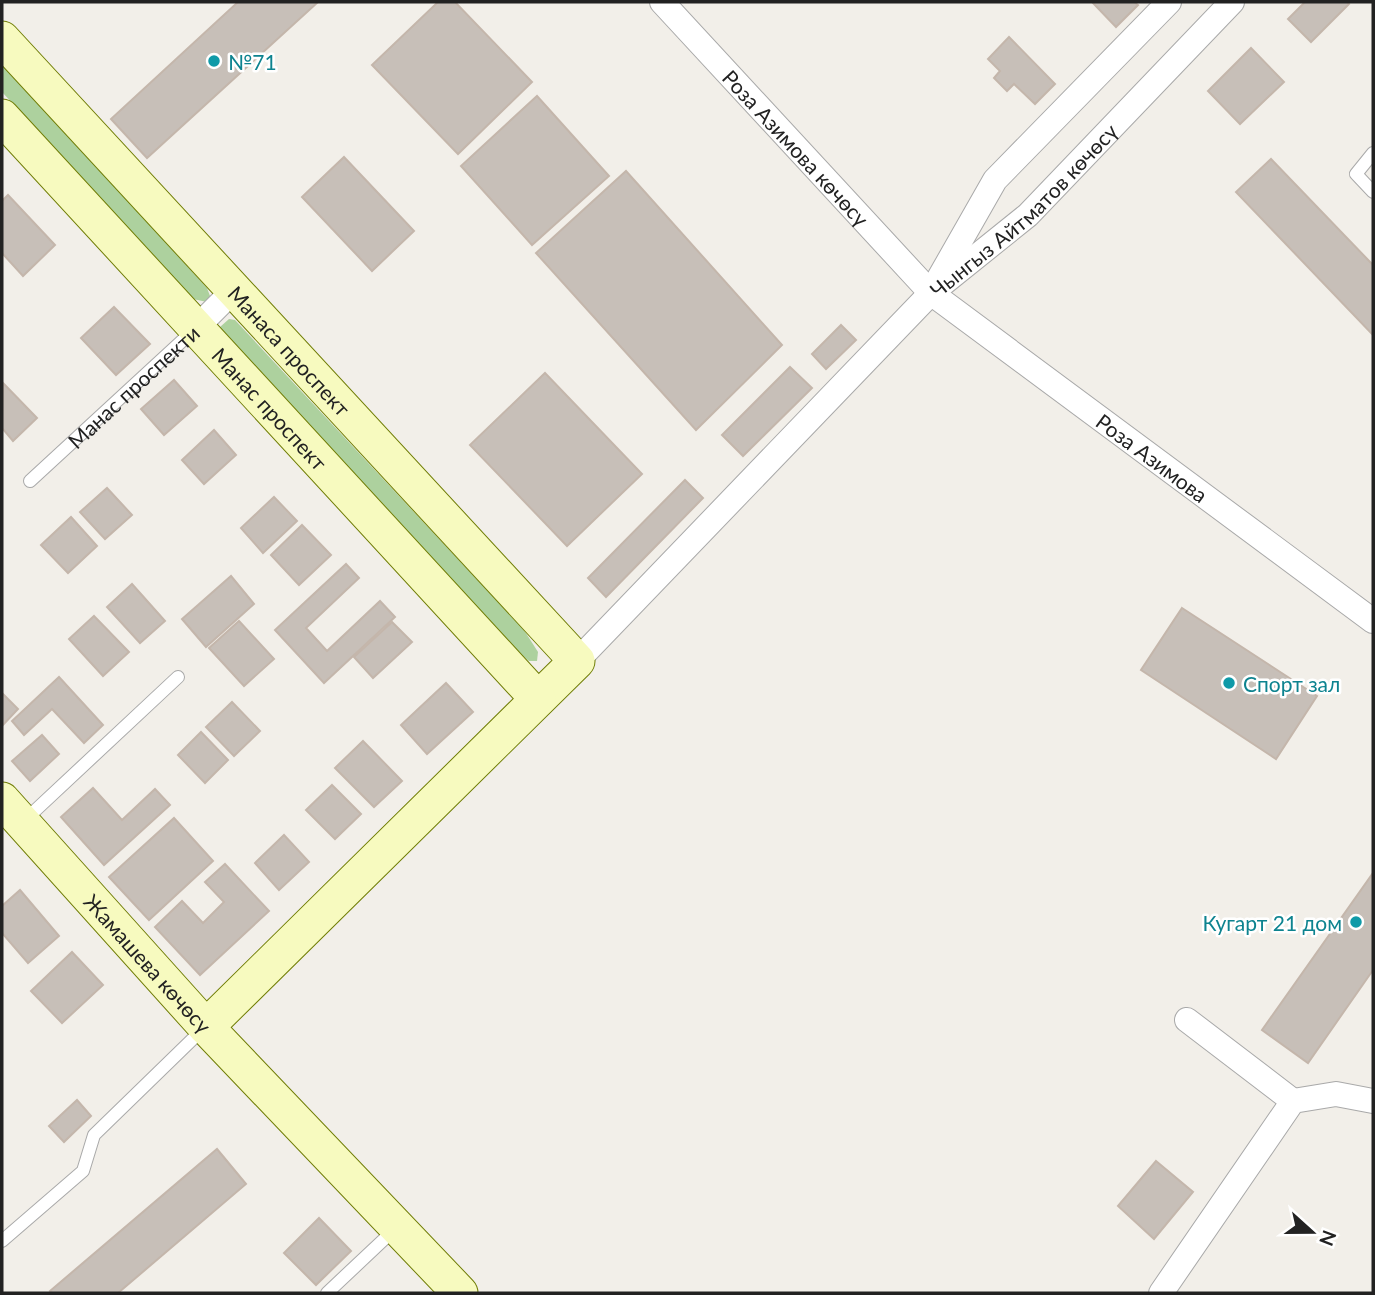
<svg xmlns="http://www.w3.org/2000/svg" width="1375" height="1295" viewBox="0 0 1375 1295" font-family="Lato,sans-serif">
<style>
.forest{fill:#add19e}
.building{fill:#c7bfb8;stroke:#c4b6ab;stroke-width:2}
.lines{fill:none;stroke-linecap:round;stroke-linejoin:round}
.lane-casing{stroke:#a9a9a9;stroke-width:14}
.street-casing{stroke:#a9a9a9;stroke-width:26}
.secondary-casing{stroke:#707d05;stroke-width:37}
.lane{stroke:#fff;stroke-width:12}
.street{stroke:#fff;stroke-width:24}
.secondary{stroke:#f7fabf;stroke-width:35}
.culture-dot{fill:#0f9aa8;stroke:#fff;stroke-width:2.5}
.labels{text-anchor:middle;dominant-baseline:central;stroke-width:5;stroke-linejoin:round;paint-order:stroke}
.culture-label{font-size:21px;fill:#0d838f;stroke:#fff;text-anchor:start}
.street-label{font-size:21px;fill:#222;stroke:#fff}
</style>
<rect width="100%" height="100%" fill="#f2efe9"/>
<!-- forest -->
<g class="forest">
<polygon points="2,61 207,288 210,296 207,302 193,299 2,92"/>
<polygon points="229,319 235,320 524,630 538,652 537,661 529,661 519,653 220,333 220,327"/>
</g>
<!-- building -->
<g class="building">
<polygon points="238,2 318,2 147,158 111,119"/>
<polygon points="438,2 455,2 532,82 458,154 372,65"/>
<polygon points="1092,2 1134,2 1138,5 1116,27"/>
<polygon points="1305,2 1347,2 1349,4 1311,42 1288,19"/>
<polygon points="1009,37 1055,84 1035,104 1014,84 1007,91 994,78 1000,71 988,59"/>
<polygon points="1251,48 1284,82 1240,124 1208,91"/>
<polygon points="537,96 609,176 532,245 461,166"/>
<polygon points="344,157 414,231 372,271 302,197"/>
<polygon points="1271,159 1373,265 1373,335 1236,192"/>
<polygon points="626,171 782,345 696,430 536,253"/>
<polygon points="8,195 55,245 23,276 2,253 2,201"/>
<polygon points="114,307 150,344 116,375 81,338"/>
<polygon points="841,325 856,340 826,369 812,354"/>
<polygon points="790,367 812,388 743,456 722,435"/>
<polygon points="545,373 642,474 567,546 470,445"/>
<polygon points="174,380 197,406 164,435 141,409"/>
<polygon points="3,383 37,418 13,441 2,428"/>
<polygon points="214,430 236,455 204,484 182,460"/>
<polygon points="685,480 703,498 606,597 588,578"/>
<polygon points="107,488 132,515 105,539 80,512"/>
<polygon points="274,497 297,521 263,553 241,528"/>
<polygon points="71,517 97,546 68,573 41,545"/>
<polygon points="302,525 331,555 299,585 271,555"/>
<polygon points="346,564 359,578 306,628 327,651 380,601 395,617 324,683 275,630"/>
<polygon points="231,576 254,604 206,647 182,619"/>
<polygon points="132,584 165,621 140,643 107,607"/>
<polygon points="1182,608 1317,696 1276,759 1141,670"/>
<polygon points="94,616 129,652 103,676 69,639"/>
<polygon points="239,621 274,659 244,686 209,648"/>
<polygon points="392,622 412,642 373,678 354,657"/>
<polygon points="59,677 103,725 84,743 52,709 24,735 12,721"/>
<polygon points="446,683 473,712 427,754 401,725"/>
<polygon points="2,693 18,709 2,726"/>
<polygon points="232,702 260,731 234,756 206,727"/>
<polygon points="201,732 228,760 205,783 178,755"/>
<polygon points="42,735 59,754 30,781 12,761"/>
<polygon points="363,741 402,781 374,807 335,768"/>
<polygon points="332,785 361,814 335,839 306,810"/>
<polygon points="93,788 122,820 155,789 170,805 104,865 61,817"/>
<polygon points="174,818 213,861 149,920 109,877"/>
<polygon points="284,835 309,862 279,890 255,863"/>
<polygon points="225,864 269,911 200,975 155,927 182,901 203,923 224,902 205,882"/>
<polygon points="1373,873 1373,970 1308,1063 1262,1030"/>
<polygon points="20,890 59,936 28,963 2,933 2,906"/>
<polygon points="72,952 103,985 62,1023 31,991"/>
<polygon points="77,1100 91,1116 64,1142 49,1126"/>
<polygon points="217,1149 246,1184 118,1293 52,1293 50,1291"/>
<polygon points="1156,1161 1193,1192 1154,1239 1118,1206"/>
<polygon points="319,1218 351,1251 316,1285 284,1253"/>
</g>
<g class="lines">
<!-- lane casing -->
<g class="lane-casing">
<g id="lane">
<polyline points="1373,153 1356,174 1373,192"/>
<path id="s1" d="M30 481 195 329"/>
<polyline points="25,820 178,677"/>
<polyline points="2,1241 83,1171 94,1135 203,1029"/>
<polyline points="327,1293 395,1229"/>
</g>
</g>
<!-- street casing -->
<g class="street-casing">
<g id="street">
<path id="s2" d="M662 2 931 293 1373 621"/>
<polyline points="938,280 995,180 1169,2"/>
<polyline points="195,329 234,290"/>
<path id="s3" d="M577 661 931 293 1028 215 1232 2"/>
<polyline points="1187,1020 1293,1101"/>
<polyline points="1161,1293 1293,1101 1336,1094 1373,1101"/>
</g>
</g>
<!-- secondary casing -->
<g class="secondary-casing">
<g id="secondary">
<path id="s4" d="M2 39 577 661 206 1027"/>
<path id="s5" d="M2 117 538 699"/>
<path id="s6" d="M2 800 206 1027 460 1293"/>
</g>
</g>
<!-- lane -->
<use href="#lane" class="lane"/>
<!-- street -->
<use href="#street" class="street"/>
<!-- secondary -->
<use href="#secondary" class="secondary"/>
</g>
<!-- markers -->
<g class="culture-dot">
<circle cx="214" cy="61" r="7"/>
<circle cx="1229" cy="683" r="7"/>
<circle cx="1356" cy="922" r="7"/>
</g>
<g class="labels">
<!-- culture labels -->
<g class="culture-label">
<text x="228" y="61">№71</text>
<text x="1243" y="683">Спорт зал</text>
<text x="1342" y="922" text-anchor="end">Кугарт 21 дом</text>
</g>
<!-- street labels -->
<g class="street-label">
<text stroke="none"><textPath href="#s2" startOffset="198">Роза Азимова көчөсү</textPath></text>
<text stroke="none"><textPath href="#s3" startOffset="635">Чынгыз Айтматов көчөсү</textPath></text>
<text stroke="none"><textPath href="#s4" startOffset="424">Манаса проспект</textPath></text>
<text stroke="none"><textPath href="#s1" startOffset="140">Манас проспекти</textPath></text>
<text stroke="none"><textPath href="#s5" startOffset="396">Манас проспект</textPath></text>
<text stroke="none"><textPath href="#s2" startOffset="672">Роза Азимова</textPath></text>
<text stroke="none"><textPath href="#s6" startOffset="219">Жамашева көчөсү</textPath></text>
</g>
</g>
<!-- border -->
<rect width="1375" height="1295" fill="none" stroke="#222222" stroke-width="7"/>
<!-- north arrow -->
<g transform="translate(1312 1232) rotate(111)" stroke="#ffffff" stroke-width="5" paint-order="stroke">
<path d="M0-5L12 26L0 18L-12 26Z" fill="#222222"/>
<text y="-10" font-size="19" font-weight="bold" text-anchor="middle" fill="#222222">N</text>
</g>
</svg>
